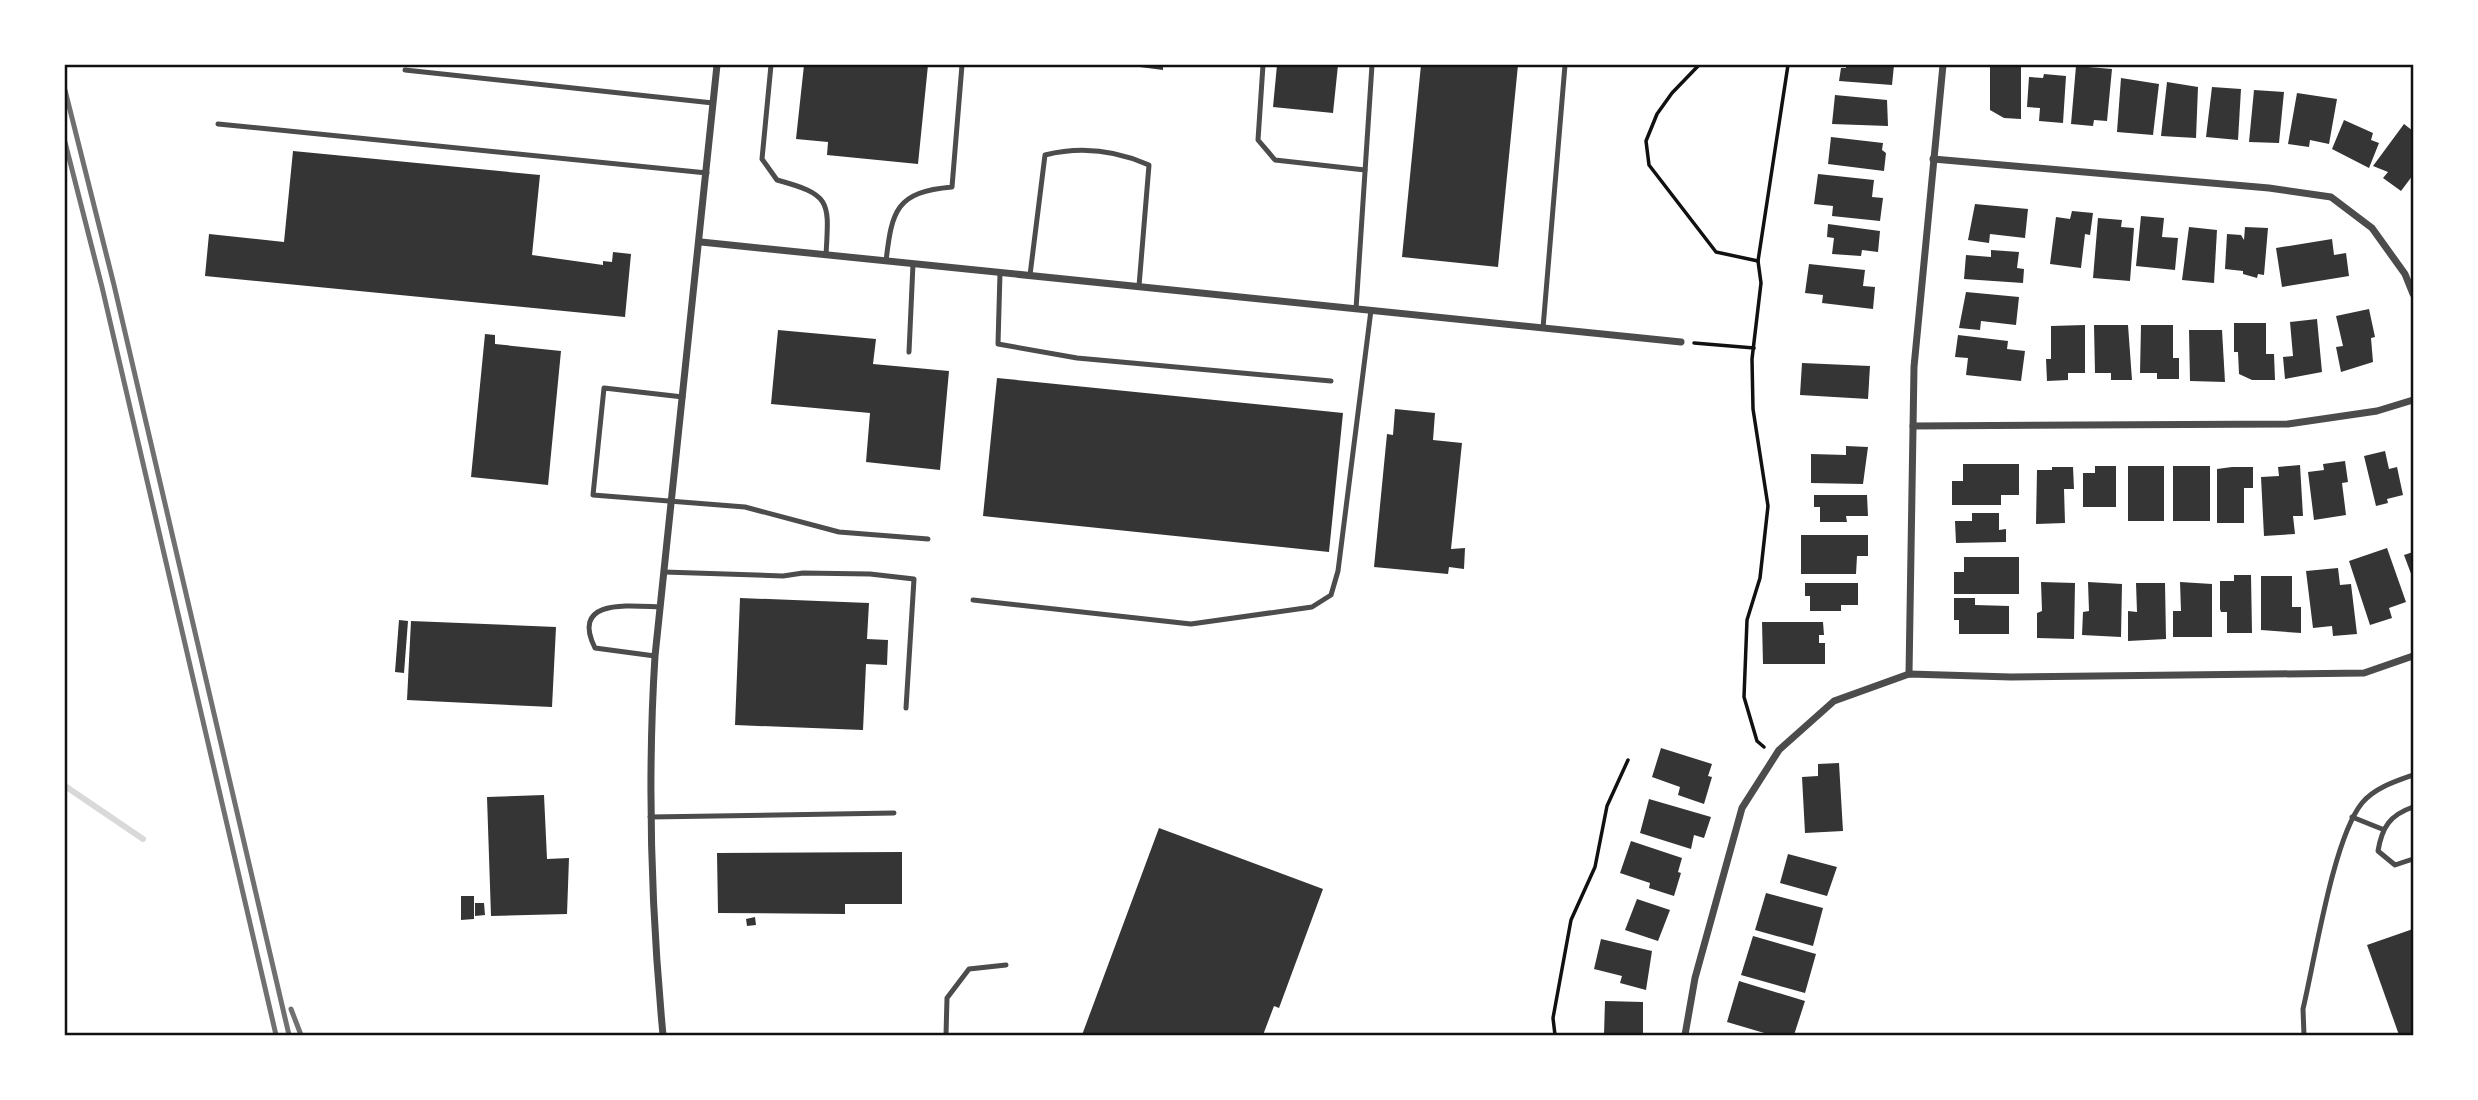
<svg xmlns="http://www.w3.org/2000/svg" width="2478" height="1100" viewBox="0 0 2478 1100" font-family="Quicksand,sans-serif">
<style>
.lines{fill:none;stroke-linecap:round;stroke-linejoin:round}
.stream{stroke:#d9d9d9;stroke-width:6}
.building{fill:#353535}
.path{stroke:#111;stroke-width:3.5}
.service{stroke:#4c4c4c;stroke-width:5}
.minor{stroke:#4c4c4c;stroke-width:7}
.rail{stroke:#707070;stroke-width:5}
.neatline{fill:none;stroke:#111;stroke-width:2.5}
</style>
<rect width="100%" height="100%" fill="#fff"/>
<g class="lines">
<!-- stream -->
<polyline class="stream" points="65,786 143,839"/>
</g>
<!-- building -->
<g class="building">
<polygon points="804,65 928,65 918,164 827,155 828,142 796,139"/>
<polygon points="1124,65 1163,65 1163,70"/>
<polygon points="1277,65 1338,65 1333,113 1273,107"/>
<polygon points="1421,65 1518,65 1498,267 1402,257"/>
<polygon points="1846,65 1894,65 1892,85 1839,81 1841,68 1846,68"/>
<polygon points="1990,65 2021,65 2021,119 2004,118 1990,110"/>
<polygon points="2076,66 2112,69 2107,121 2094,120 2093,126 2071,124"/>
<polygon points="2044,74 2066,76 2063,123 2039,121 2040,108 2027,107 2029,77 2043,78"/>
<polygon points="2121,78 2159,84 2153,135 2117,132"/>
<polygon points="2167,82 2198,87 2196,138 2161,136"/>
<polygon points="2212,87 2241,89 2238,140 2206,137"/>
<polygon points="2254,90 2284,92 2279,143 2249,142"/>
<polygon points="2297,93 2337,99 2329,144 2310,140 2309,147 2288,144"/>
<polygon points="1835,95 1887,100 1888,126 1832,124"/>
<polygon points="2344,120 2373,133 2371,140 2379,143 2369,168 2332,149"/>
<polygon points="2404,124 2413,131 2413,175 2401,191 2383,178 2388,172 2373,166"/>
<polygon points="1831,137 1883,143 1882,150 1886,153 1884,171 1828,164"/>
<polygon points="293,151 540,175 532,255 603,265 603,261 612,262 613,252 631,254 625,317 205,276 209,234 284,242"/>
<polygon points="1818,174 1874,180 1872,197 1883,198 1880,221 1832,216 1833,206 1814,204"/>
<polygon points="1975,204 2028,209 2025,238 1990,234 1989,243 1968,240"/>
<polygon points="2072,211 2093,213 2090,235 2085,234 2081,268 2050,264 2056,217 2070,219"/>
<polygon points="2141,216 2164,218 2162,237 2178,238 2175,270 2136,266"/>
<polygon points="2098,218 2122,220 2121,227 2134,228 2130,281 2093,278"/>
<polygon points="1828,224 1880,231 1878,252 1862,250 1861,256 1832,254 1834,238 1827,237"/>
<polygon points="2189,227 2217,230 2214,283 2182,280"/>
<polygon points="2245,227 2268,228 2264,275 2258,274 2257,278 2243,274 2243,271 2225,269 2227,234 2241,235 2244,240"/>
<polygon points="2332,239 2334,255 2346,253 2349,276 2282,287 2276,248"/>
<polygon points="1991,250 2019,252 2017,268 2024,269 2023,283 1964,279 1966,255 1991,257"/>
<polygon points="1809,264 1865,270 1863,286 1875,287 1873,309 1822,303 1823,295 1805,293"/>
<polygon points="1966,292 2019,297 2016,325 1981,321 1980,330 1959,328"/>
<polygon points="2369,309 2375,337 2371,338 2373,362 2341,372 2336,347 2343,346 2336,316"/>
<polygon points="2317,319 2322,372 2285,379 2283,357 2293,356 2290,322"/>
<polygon points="2234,323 2266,323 2266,354 2274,354 2275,380 2252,380 2239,374 2238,352 2234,352"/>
<polygon points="2085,325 2085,373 2068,373 2068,380 2047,381 2046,359 2051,359 2051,326"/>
<polygon points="2094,325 2128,325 2132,380 2111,380 2111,373 2095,373"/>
<polygon points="2141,325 2173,325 2173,358 2179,358 2179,379 2157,379 2157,373 2140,373"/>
<polygon points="778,330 876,339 873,364 949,371 940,470 866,462 870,413 771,404"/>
<polygon points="2189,330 2222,330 2225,382 2190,381"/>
<polygon points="485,334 495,335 495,344 561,351 548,485 471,477"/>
<polygon points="1958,335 2008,341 2007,349 2025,351 2021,381 1966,375 1968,358 1955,357"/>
<polygon points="1802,363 1870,366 1868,399 1800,395"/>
<polygon points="997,378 1343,413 1329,552 983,516"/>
<polygon points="1395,409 1435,413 1433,440 1462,443 1451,549 1465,548 1464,569 1449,567 1448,574 1374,567 1387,434 1393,435"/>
<polygon points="1846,446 1868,447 1863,484 1811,483 1811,454 1846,455"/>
<polygon points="2385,451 2389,469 2397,467 2403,495 2387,499 2388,503 2376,506 2364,456"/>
<polygon points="2345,461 2348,482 2342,483 2346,515 2314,520 2308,472 2324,470 2323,464"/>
<polygon points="1963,464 2019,464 2019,495 2001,495 2001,505 1952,505 1952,481 1963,481"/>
<polygon points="2300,465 2303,516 2293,516 2295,534 2264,536 2261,477 2279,476 2278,467"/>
<polygon points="2095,466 2116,466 2116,507 2083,507 2083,473 2095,473"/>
<rect x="2128" y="466" width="36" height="55"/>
<rect x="2173" y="466" width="37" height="55"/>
<polygon points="2052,467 2073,467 2074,489 2064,489 2065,523 2036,524 2037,470 2052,470"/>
<polygon points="2232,467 2253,467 2253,488 2244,488 2244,523 2217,523 2217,469"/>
<polygon points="1814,495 1867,495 1868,516 1846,516 1847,522 1820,522 1820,507 1814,507"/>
<polygon points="1972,513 1999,513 1999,530 2006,529 2006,542 1956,543 1955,521 1972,521"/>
<polygon points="1801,535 1868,535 1868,556 1857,556 1856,574 1801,574"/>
<polygon points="2387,548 2406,602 2389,608 2392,618 2370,625 2349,561"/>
<polygon points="2413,552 2413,579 2404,555"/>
<polygon points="1964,557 2019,557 2019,594 1954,594 1954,572 1964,572"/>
<polygon points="2338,568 2340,585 2351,584 2357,634 2333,636 2332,626 2313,628 2306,571"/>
<polygon points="2234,575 2251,575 2252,633 2227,633 2227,612 2221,612 2220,609 2220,581 2234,581"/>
<polygon points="2261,576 2292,576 2292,607 2301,607 2301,633 2261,630"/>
<polygon points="2041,582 2075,583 2074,639 2037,638 2037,613 2042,611"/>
<polygon points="2088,582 2122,584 2121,637 2082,635 2083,612 2089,611"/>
<polygon points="2180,582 2212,584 2212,637 2173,637 2173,611 2181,611"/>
<polygon points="1805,583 1858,583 1858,605 1841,605 1841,611 1810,611 1810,596 1805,596"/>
<polygon points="2136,583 2165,583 2166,639 2128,641 2128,611 2137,612"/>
<polygon points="740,598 869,603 867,639 888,640 887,665 866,664 863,730 735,725"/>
<polygon points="1954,598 1975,598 1975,605 2009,606 2009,634 1959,634 1959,620 1954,620"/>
<polygon points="399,620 408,621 404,673 395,672"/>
<polygon points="411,621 556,627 552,707 407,700"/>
<polygon points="1762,622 1823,622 1824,635 1819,635 1819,643 1825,643 1825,664 1763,664"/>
<polygon points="1661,748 1712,764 1708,776 1712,777 1704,804 1678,795 1680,787 1652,777"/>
<polygon points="1839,763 1843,831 1805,833 1802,777 1818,776 1818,764"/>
<polygon points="544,795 547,859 569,858 567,914 491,916 487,797"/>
<polygon points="1649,799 1711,817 1704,838 1694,835 1691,849 1640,833"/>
<polygon points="1159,828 1323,889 1279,1008 1274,1006 1263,1035 1082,1035"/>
<polygon points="1631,841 1682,858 1678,872 1681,873 1674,896 1649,888 1650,883 1620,873"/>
<polygon points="902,852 902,904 845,904 845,914 718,913 717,853"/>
<polygon points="1788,854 1837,867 1827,896 1780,883"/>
<polygon points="1766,893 1823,908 1813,946 1755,930"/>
<polygon points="461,896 474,896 474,919 461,920"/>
<polygon points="1637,899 1670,910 1658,941 1625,930"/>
<polygon points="475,903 484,903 485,915 475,916"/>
<polygon points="755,917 756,925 747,926 746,919"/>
<polygon points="2413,929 2413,1035 2399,1035 2367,945"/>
<polygon points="1753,936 1816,954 1805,993 1741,975"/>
<polygon points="1601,939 1652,951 1646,990 1620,983 1622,976 1594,969"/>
<polygon points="1739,981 1805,1001 1794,1035 1771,1035 1727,1022"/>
<polygon points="1605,1001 1643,1002 1643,1035 1604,1035"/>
</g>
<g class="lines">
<!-- path -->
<g class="path">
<polyline points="1699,65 1672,93 1657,114 1646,141 1649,165 1716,252 1758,261"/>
<polyline points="1694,343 1754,348"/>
<polyline points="1764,747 1757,741 1744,697 1747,620 1760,578 1768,506 1753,409 1752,359 1761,283 1758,261 1788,65"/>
<polyline points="1555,1035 1553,1018 1571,920 1595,867 1607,806 1628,760"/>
</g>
<!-- service -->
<g class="service">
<path d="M771 65 762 159 777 180C832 195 829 201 826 255"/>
<polyline points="1263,65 1258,140 1275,160 1365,170"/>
<polyline points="405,70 713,103"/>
<polyline points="218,124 707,173"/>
<path d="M886 261C892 210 896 192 952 187L962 65"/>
<polyline points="1000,273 998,344 1077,358 1331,381"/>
<path d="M1030 275 1045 155C1081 146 1115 150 1149 165L1139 286"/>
<polyline points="1356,309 1372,65"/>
<polyline points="1543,328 1565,65"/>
<polyline points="909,352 913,264"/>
<polyline points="683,397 604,388 593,495 745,507 839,532 928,539"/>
<polyline points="664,572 783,576 803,573 870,574 914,579 906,708"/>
<polyline points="973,600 1191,624 1312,607 1331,595 1338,571 1371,310"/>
<path d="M655 656 595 648C570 598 630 606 660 607"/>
<path d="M2413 807C2390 815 2382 827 2378 851L2395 865 2413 859"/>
<polyline points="650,817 894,813"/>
<polyline points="2352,817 2382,829"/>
<polyline points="946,1035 947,998 969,969 1006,965"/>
<path d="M2304 1035 2303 1009C2315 959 2333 839 2362 803 2374 788 2396 781 2413 775"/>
</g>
<!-- minor -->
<g class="minor">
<polyline points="1933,159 2269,188 2331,197 2372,228 2405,274 2413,294"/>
<polyline points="701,242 1681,342"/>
<polyline points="1913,426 2288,424 2377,411 2413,400"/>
<polyline points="1909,674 1914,367 1943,65"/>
<path d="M663 1035C651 908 647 784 655 656L717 65"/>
<polyline points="1685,1035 1695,978 1742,808 1779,750 1834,701 1909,674 2011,677 2364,673 2413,656"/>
</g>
<!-- rail -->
<g class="rail">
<polyline points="65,90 114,285 289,1035"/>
<polyline points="65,142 102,287 276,1035"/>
<polyline points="291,1009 301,1035"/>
</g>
</g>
<!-- border -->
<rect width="2478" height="1100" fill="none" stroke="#ffffff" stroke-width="133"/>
<rect x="66" y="66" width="2346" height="968" class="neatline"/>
</svg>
